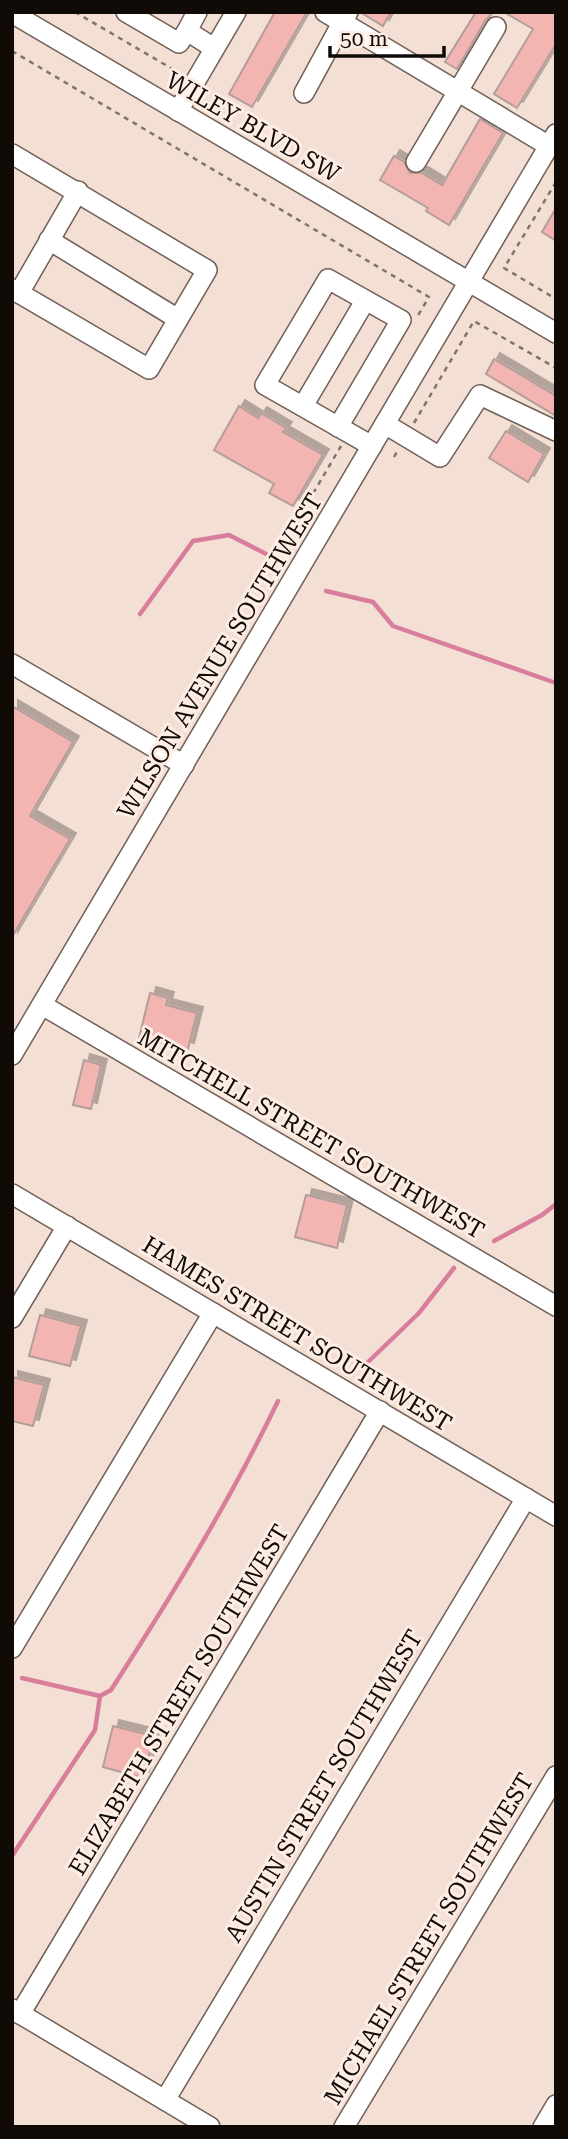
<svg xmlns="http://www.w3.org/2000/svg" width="568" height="2139" viewBox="0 0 568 2139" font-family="'Roboto Serif',serif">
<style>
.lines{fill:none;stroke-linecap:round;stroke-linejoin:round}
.stream{stroke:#d97d9d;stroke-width:4.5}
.building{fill:#f3b5b1;stroke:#b49d9b;stroke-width:2;filter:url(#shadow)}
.minor-casing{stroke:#705f56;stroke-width:22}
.path{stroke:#81746d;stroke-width:2.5;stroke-dasharray:5 5;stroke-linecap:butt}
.minor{stroke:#fff;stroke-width:19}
.labels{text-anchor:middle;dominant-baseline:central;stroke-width:6;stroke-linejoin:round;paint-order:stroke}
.street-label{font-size:24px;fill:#110b07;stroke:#feede4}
</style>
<defs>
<filter id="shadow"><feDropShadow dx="6" dy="-6" stdDeviation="0" flood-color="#0004"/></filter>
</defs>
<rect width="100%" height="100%" fill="#f3dfd4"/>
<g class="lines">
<!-- stream -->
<g class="stream">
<polyline points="326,591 373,602 393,626 556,683"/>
<polyline points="140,614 193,541 229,535 270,556"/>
<polyline points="494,1241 542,1215 556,1204"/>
<polyline points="368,1362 419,1313 454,1268"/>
<path d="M22 1678 100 1696 111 1690C171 1597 230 1501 278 1401"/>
<polyline points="12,1856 95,1730 100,1696"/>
</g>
</g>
<!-- building -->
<g class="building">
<polygon points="275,12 307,12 252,107 229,94"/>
<polygon points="360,12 391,12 383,26"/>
<polygon points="476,12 493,12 485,21 457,69 445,62"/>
<polygon points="504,12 556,12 556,44 517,108 494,94 533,29"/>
<polygon points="480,119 503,133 449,225 426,211 428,208 380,180 394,156 404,162 410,173 422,173 442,185"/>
<polygon points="556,208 556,241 542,232"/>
<polygon points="494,359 556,396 556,416 486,374"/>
<polygon points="239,406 258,418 261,413 286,428 283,432 323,455 293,506 269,493 274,484 214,450"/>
<polygon points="506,431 544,454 528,482 489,458"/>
<polygon points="12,706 73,742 30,816 70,839 12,937"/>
<polygon points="150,993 168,998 166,1005 197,1013 188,1049 139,1038"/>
<polygon points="84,1060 101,1065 91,1109 73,1105"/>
<polygon points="306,1195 347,1205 337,1248 295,1237"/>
<polygon points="40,1315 81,1326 70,1366 29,1356"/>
<polygon points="12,1377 44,1385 33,1426 12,1421"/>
<polygon points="113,1726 154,1736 143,1778 103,1767"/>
</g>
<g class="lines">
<!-- minor casing -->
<g class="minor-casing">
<g id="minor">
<polyline points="126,12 179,43 187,31"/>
<polyline points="197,12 187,31 214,48"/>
<polyline points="325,12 549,146"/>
<polyline points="12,13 556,333"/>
<polyline points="304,93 348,12"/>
<polyline points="178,111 236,12"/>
<polyline points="12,154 207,270 149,369 12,289"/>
<polyline points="416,162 496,27"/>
<polyline points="49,240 178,319"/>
<polyline points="19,293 78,191"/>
<polyline points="303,406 365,301"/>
<polyline points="385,424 440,457 480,395 556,431"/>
<polyline points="338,427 401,320 328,279 265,385 372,446"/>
<polyline points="12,664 184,765"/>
<polyline points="42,1005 556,1306"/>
<polyline points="12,1055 556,134"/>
<polyline points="12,1194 556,1516"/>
<polyline points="12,1318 67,1226"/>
<polyline points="12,1648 213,1313"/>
<polyline points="12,2009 210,2127"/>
<polyline points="20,2014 380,1411"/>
<polyline points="165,2100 526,1498"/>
<polyline points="344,2127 556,1776"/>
<polyline points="543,2127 556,2105"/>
</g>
</g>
<!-- path -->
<g class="path">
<polyline points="75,12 181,74"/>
<polyline points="12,51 429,297 417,317"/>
<polyline points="556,182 504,268 556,299"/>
<polyline points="414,423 474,321 556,368"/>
<polyline points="394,457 398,450"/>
<polyline points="298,519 341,446"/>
</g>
<!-- minor -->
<use href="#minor" class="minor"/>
</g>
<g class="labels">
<!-- street labels -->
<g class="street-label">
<text transform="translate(253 127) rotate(30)">WILEY BLVD SW</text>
<text transform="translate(220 656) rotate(-59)">WILSON AVENUE SOUTHWEST</text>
<text transform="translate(311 1134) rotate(30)">MITCHELL STREET SOUTHWEST</text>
<text transform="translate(297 1334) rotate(31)">HAMES STREET SOUTHWEST</text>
<text transform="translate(179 1700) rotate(-59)">ELIZABETH STREET SOUTHWEST</text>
<text transform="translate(324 1786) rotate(-59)">AUSTIN STREET SOUTHWEST</text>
<text transform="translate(429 1939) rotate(-59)">MICHAEL STREET SOUTHWEST</text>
</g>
</g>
<!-- border -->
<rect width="568" height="2139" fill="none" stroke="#110b07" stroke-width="28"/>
<!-- scale -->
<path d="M330 46v10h114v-10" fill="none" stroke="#110b07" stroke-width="3.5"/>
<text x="340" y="46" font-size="21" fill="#110b07" stroke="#feede4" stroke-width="5" paint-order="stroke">50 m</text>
</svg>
